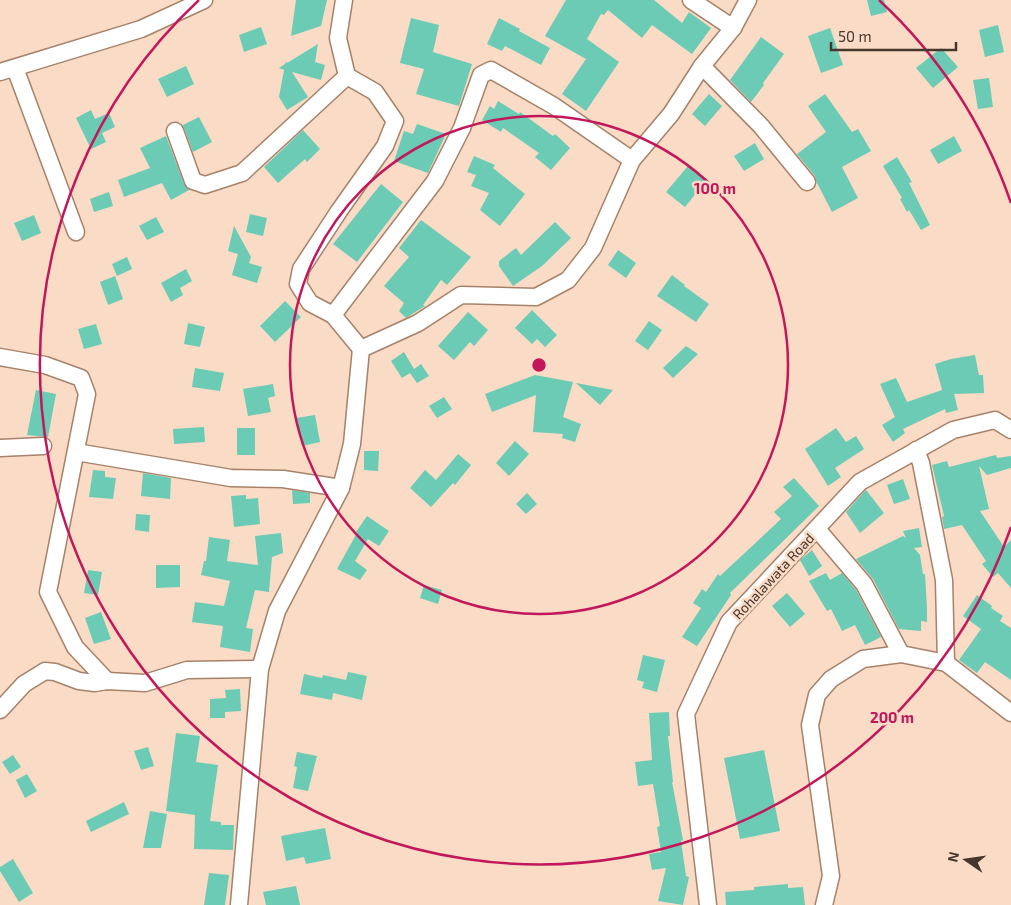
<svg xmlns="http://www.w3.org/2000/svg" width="1011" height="905" viewBox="0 0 1011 905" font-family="'Exo 2',sans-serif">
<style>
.building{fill:#6bcbb4}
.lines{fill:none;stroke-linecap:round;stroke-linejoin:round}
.minor-casing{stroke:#a58269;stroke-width:19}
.minor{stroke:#fff;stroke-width:16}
.ring{fill:none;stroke:#c2185b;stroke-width:2.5}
.labels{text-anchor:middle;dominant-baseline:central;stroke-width:5;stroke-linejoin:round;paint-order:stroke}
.street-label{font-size:14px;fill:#46372d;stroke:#fadbc6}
.centre{fill:#c2185b;stroke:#fadbc6;stroke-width:2.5}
.ring-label{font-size:15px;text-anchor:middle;font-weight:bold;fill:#c2185b;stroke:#fadbc6;stroke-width:5;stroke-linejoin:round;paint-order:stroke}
</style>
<rect width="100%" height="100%" fill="#fadbc6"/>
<!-- building -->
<g class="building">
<polygon points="296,0 327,0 321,26 291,36"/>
<polygon points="566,0 654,0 682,23 689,12 711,28 692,54 652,25 642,38 608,10 604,15 601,14 587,39 619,62 586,111 562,94 586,59 545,36"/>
<polygon points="867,0 884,0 887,12 871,16"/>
<polygon points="411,18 439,25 433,52 472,64 459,106 416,94 424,69 400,63"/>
<polygon points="499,18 520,29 519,31 550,48 541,65 505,46 502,51 487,44"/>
<polygon points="998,25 1004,52 985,57 979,30"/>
<polygon points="261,27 267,44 244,52 239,35"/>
<polygon points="830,28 843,65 821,73 808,36"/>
<polygon points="761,37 784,54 763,83 764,85 751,102 730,80"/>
<polygon points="318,44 315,62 325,65 321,80 292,72 308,97 287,110 279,97 284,70 279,68 285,64 286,62 287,63"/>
<polygon points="941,48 958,67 933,88 916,68"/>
<polygon points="186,66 194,84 167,97 158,79"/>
<polygon points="989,78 993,107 978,109 973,80"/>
<polygon points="709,94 722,106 705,126 692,114"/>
<polygon points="825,94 852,132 858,129 871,151 842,167 858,198 832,212 817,183 815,176 797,154 826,132 808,106"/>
<polygon points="498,101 519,114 520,112 553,136 555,134 570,148 551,170 535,157 539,153 503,128 501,132 482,120 490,106 494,109"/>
<polygon points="91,110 95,119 109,113 115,127 102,133 106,142 91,149 76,118"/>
<polygon points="199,117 212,142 193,152 183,125"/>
<polygon points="417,124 446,134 428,173 394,161 404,131 413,134"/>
<polygon points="303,130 320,149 307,162 305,159 278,183 264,167"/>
<polygon points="166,136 184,184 189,190 171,200 162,183 124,197 118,180 150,168 140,148"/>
<polygon points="954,136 962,151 938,164 930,150"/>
<polygon points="755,143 764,159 744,171 734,156"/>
<polygon points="474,156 495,165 493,168 525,194 500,226 480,210 489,193 471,186 476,175 467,172"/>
<polygon points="897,157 912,182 909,183 930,225 921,230 909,210 907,212 900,199 902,198 883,166"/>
<polygon points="688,166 706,181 685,207 666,192"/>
<polygon points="381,184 403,202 357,262 333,244"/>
<polygon points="109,192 113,206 94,212 90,199"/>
<polygon points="250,214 267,218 263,236 246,232"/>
<polygon points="34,215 41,233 22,241 14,223"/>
<polygon points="156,217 164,232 147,240 139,226"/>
<polygon points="421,220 471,257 447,285 441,280 423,305 425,306 406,318 399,311 404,303 384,286 409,257 399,248"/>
<polygon points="555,222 571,238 542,266 513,286 499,266 499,261 516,248 521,255"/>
<polygon points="234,226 251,257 249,263 262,267 257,283 232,275 238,254 228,251"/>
<polygon points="618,250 636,263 626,278 608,265"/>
<polygon points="127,257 132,269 117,276 112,264"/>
<polygon points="186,269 192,281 180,288 183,295 171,302 161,283"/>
<polygon points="672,275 685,285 684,286 709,304 696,322 657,296"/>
<polygon points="115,276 123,299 108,305 100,282"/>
<polygon points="285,301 301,317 275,342 260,326"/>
<polygon points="532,310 557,335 545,347 537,339 532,344 515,328"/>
<polygon points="468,312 488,330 474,346 470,342 454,360 438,346"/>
<polygon points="649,321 662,330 648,350 635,341"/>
<polygon points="188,323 205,327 200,347 184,344"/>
<polygon points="96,324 102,344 84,349 78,329"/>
<polygon points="686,346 698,354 673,378 663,368"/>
<polygon points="404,352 414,369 421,364 429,376 417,383 410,373 402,378 391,361"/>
<polygon points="975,355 979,375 983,375 984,393 954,394 958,410 946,413 945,409 903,429 905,433 893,442 882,425 895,417 880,384 896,378 907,402 942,390 935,364 951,359"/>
<polygon points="195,368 224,373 220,391 192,387"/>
<polygon points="535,375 573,382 563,417 581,424 575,442 562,438 563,434 533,432 536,395 492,412 485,394"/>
<polygon points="576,383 613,390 600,405"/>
<polygon points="273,384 275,396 268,398 271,412 248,416 243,389"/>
<polygon points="36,390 56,394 48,437 27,435"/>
<polygon points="444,397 452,409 437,418 429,406"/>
<polygon points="315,415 320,442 302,446 296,418"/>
<polygon points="204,427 205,442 174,444 173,429"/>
<rect x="237" y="428" width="18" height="27"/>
<polygon points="836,428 846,442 856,436 864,449 835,468 841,477 828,486 805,449"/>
<polygon points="515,441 529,454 509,476 496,463"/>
<polygon points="364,451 379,451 378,471 364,470"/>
<polygon points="458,454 471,465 455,485 453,483 431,507 410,488 425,470 436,480"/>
<polygon points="996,455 997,458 1011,456 1011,468 987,475 979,466 989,509 980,511 1004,547 1011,540 1011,588 998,573 993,577 982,564 986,561 962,525 944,529 942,517 944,516 932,465 947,461 949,467"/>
<polygon points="93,470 105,471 105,477 116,478 113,499 89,497"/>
<polygon points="143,473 171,478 170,499 141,496"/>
<polygon points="794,478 819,506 730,593 731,595 697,646 682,637 701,608 693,603 702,589 706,592 718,574 720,576 781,519 774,512 792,496 783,487"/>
<polygon points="903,479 910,499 894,504 887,485"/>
<polygon points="292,490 310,493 310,503 293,504"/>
<polygon points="866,490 884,513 860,533 846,512"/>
<polygon points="527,493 537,504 526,514 516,504"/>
<polygon points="246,495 246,499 258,498 260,524 234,527 231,496"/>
<polygon points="136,514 150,515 149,532 135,530"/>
<polygon points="367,516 389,531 379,546 368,539 355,561 367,570 360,580 337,569 357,533 356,532"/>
<polygon points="919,528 922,547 914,548 920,555 923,574 925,574 927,608 927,622 921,621 921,631 899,629 873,579 856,559 903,536 906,538 903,531"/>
<polygon points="281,533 283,553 272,557 269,592 255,590 246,628 253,629 250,652 220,647 223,626 192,622 195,602 224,606 230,581 201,575 204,561 206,561 209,537 230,540 227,561 258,565 255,536"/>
<polygon points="812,550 822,566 809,576 800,560"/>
<polygon points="156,565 180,565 180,587 156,588"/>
<polygon points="88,570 102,572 98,595 84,593"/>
<polygon points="826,573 830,580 842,573 856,590 881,637 865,645 855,625 842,631 831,609 827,611 809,581"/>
<polygon points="424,585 442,590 438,604 420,598"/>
<polygon points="787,593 805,614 790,627 772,606"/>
<polygon points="977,595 992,606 991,608 1003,616 1000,621 1011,628 1011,680 985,662 977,673 959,660 981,629 963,616"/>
<polygon points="101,612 111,639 94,644 85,618"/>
<polygon points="643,655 665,660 657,692 642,688 644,682 637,680"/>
<polygon points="348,672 367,676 362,700 333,693 332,700 300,694 304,674 322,678 323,675 346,680"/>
<polygon points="240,689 241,711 225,712 225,718 210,718 210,699 226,698 225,690"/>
<polygon points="669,712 670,736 668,736 673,782 672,782 683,840 681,841 686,876 689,877 683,905 658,901 666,868 652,870 649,854 661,852 657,827 660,826 653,784 638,786 635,762 652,760 649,713"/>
<polygon points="176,733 200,736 196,762 218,765 210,821 221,822 221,825 234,825 233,850 194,849 195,815 166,811"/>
<polygon points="148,747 154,766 141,770 134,751"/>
<polygon points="764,750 780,831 740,839 724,758"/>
<polygon points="297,752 317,756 308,791 293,788 297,767 294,766"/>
<polygon points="13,755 21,767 10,774 2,762"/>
<polygon points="27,774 37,791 25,798 16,780"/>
<polygon points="124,802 129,814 91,832 86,821"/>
<polygon points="150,811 167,814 161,848 143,848"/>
<polygon points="325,828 331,859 306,864 304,857 286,861 281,836"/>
<polygon points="13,859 33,893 19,902 0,871 0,867"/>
<polygon points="209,873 229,875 225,905 204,905"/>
<polygon points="788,884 788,888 803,887 805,905 726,905 725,892 754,890 754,887"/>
<polygon points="296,886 300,905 266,905 263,892"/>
</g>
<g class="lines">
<!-- minor casing -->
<g class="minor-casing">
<g id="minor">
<polyline points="344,0 338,38 347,76 375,92 395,121 385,146 339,211 301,269 298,284 310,303 333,315 435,181 462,128 481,75 491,70 554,106 632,160"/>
<polyline points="691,0 733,28"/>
<polyline points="702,66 761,126 807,182"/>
<polyline points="15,68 76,232"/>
<polyline points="0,72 141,29 204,0"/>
<polyline points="175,131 193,181 205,185 242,173 347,76"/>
<polyline points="333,315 361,349"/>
<polyline points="0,357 45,365 81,378 87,394 48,592 75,647 107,681"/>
<polyline points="0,448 43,446"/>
<polyline points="916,450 921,463 944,580 946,663"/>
<polyline points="76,452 231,478 283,479 341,488"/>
<polyline points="817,529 864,584 901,654"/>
<polyline points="0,710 24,684 45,671 55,672 79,681 95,683 107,681 145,683 187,670 260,669"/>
<polyline points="239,905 260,669 277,611 341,488 352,444 361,349 418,323 461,295 536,297 568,280 593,248 632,160 671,114 702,66 733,28 748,0"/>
<polyline points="708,905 686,714 729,622 860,482 953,430 995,420 1011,430"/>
<polyline points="824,905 831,876 810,725 817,695 831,679 863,659 901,654 946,663 1011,713"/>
</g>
</g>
<!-- minor -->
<use href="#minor" class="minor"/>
</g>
<!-- distance rings -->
<g class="ring">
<circle cx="539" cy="365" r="249"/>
<path d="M1011 527A499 499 0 1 1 199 0M879 0A499 499 0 0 1 1011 203"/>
</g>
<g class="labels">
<!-- street labels -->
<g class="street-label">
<text transform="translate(773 576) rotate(-47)">Rohalawata Road</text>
</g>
</g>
<circle cx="539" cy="365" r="8" class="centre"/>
<g class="ring-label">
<text x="715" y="194">100 m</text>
<text x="892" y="723">200 m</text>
</g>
<!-- north arrow -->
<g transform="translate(966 860) rotate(283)" stroke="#fadbc6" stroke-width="4" paint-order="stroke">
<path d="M0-4L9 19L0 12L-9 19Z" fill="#46372d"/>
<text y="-8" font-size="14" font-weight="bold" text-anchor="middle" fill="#46372d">N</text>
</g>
<!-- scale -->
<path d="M831 42v8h125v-8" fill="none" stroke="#46372d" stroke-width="2.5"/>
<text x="838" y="42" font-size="15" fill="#46372d" stroke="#fadbc6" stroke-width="4" paint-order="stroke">50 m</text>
</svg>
